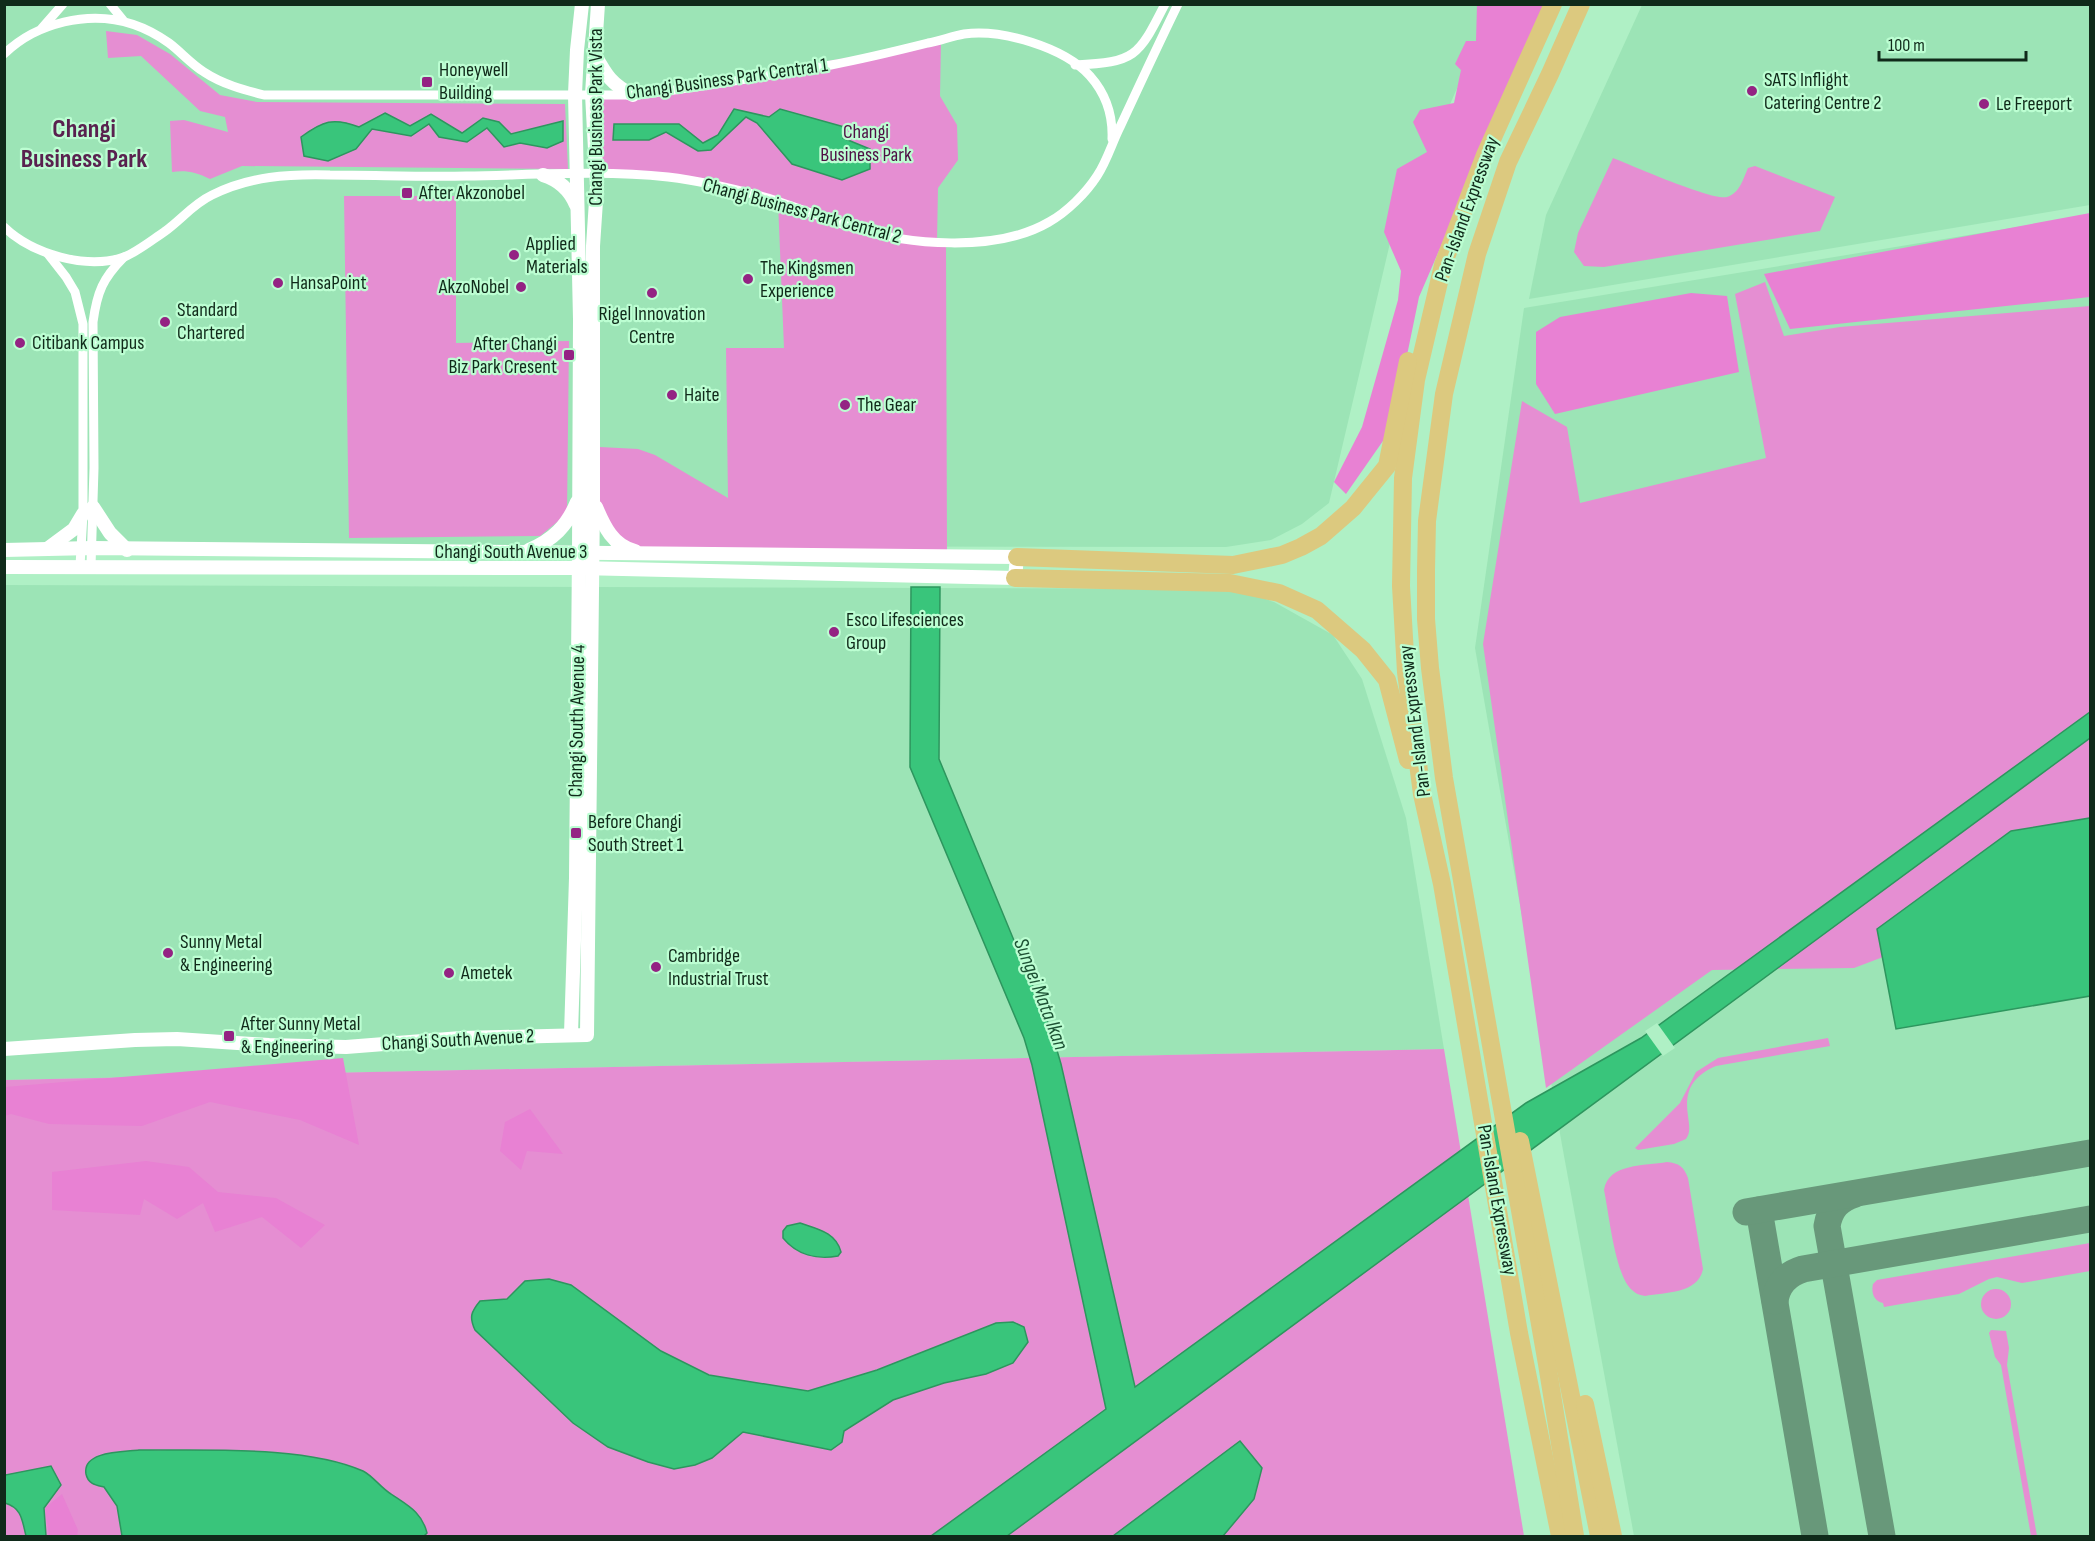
<svg xmlns="http://www.w3.org/2000/svg" width="2095" height="1541" viewBox="0 0 2095 1541" font-family="'Sofia Sans Condensed',sans-serif">
<style>
.built{fill:#9ce4b6}
.green{fill:#e58ed2}
.forest{fill:#e881d3}
.water{fill:#39c57b;stroke:#2d965e;stroke-width:1.5}
.pier{fill:#aff0c5}
.lines{fill:none;stroke-linecap:round;stroke-linejoin:round}
.taxiway{stroke:#68987a;stroke-width:27}
.street{stroke:#fff;stroke-width:9}
.secondary{stroke:#fff;stroke-width:14}
.highway{stroke:#dcc97f;stroke-width:18}
.poi-dot{fill:#942383;stroke:#bcfed2;stroke-width:2}
.labels{text-anchor:middle;dominant-baseline:central;stroke-width:4.5;stroke-linejoin:round;paint-order:stroke}
.poi-label{font-size:20px;fill:#102a1a;stroke:#bcfed2;text-anchor:start}
.street-label{font-size:20px;fill:#102a1a;stroke:#bcfed2}
.park-label{font-size:20px;fill:#4e0e44;stroke:#bcfed2}
.water-label{font-size:21px;font-style:italic;fill:#1d5234;stroke:#bcfed2}
.district-label{font-size:26px;font-weight:bold;fill:#59224f;stroke:#bcfed2}
</style>
<rect width="100%" height="100%" fill="#aff0c5"/>
<!-- built -->
<g class="built">
<polygon points="5,5 1493,5 1390,243 1329,503 1302,524 1271,540 1226,547 5,545"/>
<polygon points="1642,5 2090,5 2090,205 1529,299 1546,215"/>
<polygon points="2090,215 2090,1536 1634,1536 1562,1145 1475,648 1524,308"/>
<polygon points="4,585 1236,589 1274,602 1333,635 1362,679 1406,818 1444,1049 5,1080"/>
</g>
<!-- green -->
<g class="green">
<path d="M106 31 137 35 170 54 220 95 257 102 565 104 568 169 242 166 210 179C196 172 186 170 172 172L170 121 184 120 228 132 225 117 200 111 141 56 108 58Z"/>
<polygon points="941,41 940,96 957,125 958,160 938,188 937,241 946,242 947,556 627,549 594,502 600,447 638,449 655,455 728,498 726,348 784,348 778,202 700,182 597,174 593,95 637,95"/>
<path d="M1613 158C1631 165 1712 201 1727 197 1740 193 1743 179 1748 168L1755 166 1835 197 1820 231 1604 267 1584 266 1574 252 1578 233Z"/>
<polygon points="344,196 456,196 456,343 569,341 567,514 540,536 349,538"/>
<polygon points="1765,282 1784,336 1840,327 2090,306 2090,818 2011,831 1877,929 1883,957 1854,968 1712,970 1546,1088 1483,644 1522,401 1567,427 1580,503 1766,458 1735,294"/>
<path d="M1828 1038 1830 1046 1716 1066C1693 1076 1684 1090 1688 1116 1689 1125 1691 1132 1686 1139L1674 1144 1638 1150 1635 1148 1680 1103 1696 1072 1718 1058Z"/>
<polygon points="1444,1049 1524,1536 5,1536 4,1080"/>
<path d="M1667 1162C1679 1163 1684 1167 1688 1178L1703 1269C1698 1294 1666 1292 1645 1296 1640 1295 1636 1294 1632 1290 1615 1276 1609 1213 1604 1190 1608 1163 1645 1166 1667 1162Z"/>
<path d="M2090 1243V1271L2022 1283 1997 1277 1989 1279 1959 1294 1884 1307 1883 1303C1874 1301 1871 1293 1873 1284L1877 1280Z"/>
<circle cx="1996" cy="1304" r="15"/>
<polygon points="1991,1330 2006,1331 2009,1348 2007,1365 2037,1536 2031,1536 2001,1365 1995,1357 1989,1333"/>
</g>
<!-- forest -->
<g class="forest">
<polygon points="1477,5 1545,5 1419,297 1392,428 1346,494 1334,482 1362,427 1398,300 1401,271 1384,232 1397,169 1427,152 1413,122 1420,110 1454,103 1461,70 1455,64 1466,41 1476,41"/>
<polygon points="2090,213 2090,297 1790,329 1764,274"/>
<polygon points="1691,293 1727,296 1739,372 1555,414 1536,384 1536,332 1560,317"/>
<polygon points="343,1058 359,1145 300,1120 210,1102 142,1126 49,1124 11,1114 5,1116 5,1087"/>
<polygon points="530,1109 563,1154 527,1151 521,1170 500,1151 505,1122"/>
<polygon points="146,1161 189,1167 218,1192 276,1198 325,1225 301,1248 262,1217 215,1232 203,1203 177,1219 144,1199 140,1215 52,1210 52,1172"/>
<polygon points="62,1494 78,1530 77,1536 49,1536 45,1508"/>
</g>
<!-- water -->
<g class="water">
<polygon points="734,109 769,117 780,109 848,128 843,138 870,149 870,169 842,180 792,164 757,123 746,117 711,150 698,151 666,132 649,140 613,140 614,124 679,124 703,143 718,135"/>
<path d="M385 113 410 126 431 114 462 133 483 118 499 122 511 134 563 121V141L547 148 520 143 504 147 487 128 467 142 439 137 429 124 411 136 372 129 356 149 328 161 304 156 301 137C323 121 333 117 359 127Z"/>
<polygon points="911,587 940,587 939,759 1051,1030 1061,1064 1135,1387 1526,1103 1641,1038 2090,712 2090,738 1007,1536 931,1536 1106,1409 1032,1065 1024,1038 910,767"/>
<polygon points="2090,818 2090,996 1896,1029 1877,929 2011,831"/>
<path d="M800 1223C817 1229 836 1232 841 1252L838 1256C817 1260 797 1255 783 1238V1231L787 1226Z"/>
<path d="M549 1279 571 1285 661 1351 709 1375 808 1391 877 1370 996 1323 1013 1322 1024 1327 1028 1342 1013 1363 986 1374 944 1383 893 1400 844 1431 842 1442 831 1450 743 1432 712 1458 695 1465 674 1469 648 1462 608 1447 573 1423 475 1330C469 1317 471 1312 480 1301L507 1299 525 1281Z"/>
<polygon points="1240,1441 1262,1468 1254,1499 1223,1536 1113,1536"/>
<path d="M139 1450C204 1451 304 1445 363 1471 373 1476 381 1488 391 1494 407 1505 422 1512 427 1533L424 1536H122L117 1506 104 1487C96 1485 88 1484 86 1474 82 1451 123 1452 139 1450Z"/>
<path d="M51 1466 61 1485 44 1508 46 1536H26C22 1520 22 1508 5 1503V1475Z"/>
</g>
<!-- pier -->
<polygon class="pier" points="1657,1023 1675,1048 1663,1056 1645,1031"/>
<g class="lines">
<!-- taxiway -->
<g class="taxiway">
<path d="M1855 1194C1839 1199 1830 1208 1827 1226L1882 1536"/>
<polyline points="1759,1210 1815,1536"/>
<polyline points="1746,1212 2090,1153"/>
<path d="M1775 1301C1777 1284 1787 1274 1803 1269L2090 1219"/>
</g>
<!-- street -->
<g class="street">
<polyline points="110,4 123,20"/>
<polyline points="42,28 63,4"/>
<path d="M4 54C22 37 40 28 64 22 102 13 137 20 169 43 181 52 191 64 204 72 222 84 244 90 264 95H637C702 87 766 76 831 65 863 59 896 51 928 43 940 41 952 36 964 34 1002 29 1064 47 1090 76 1106 94 1113 115 1112 139"/>
<path d="M1075 65C1136 62 1138 57 1165 4"/>
<path d="M4 227C32 254 86 270 124 257 137 252 152 240 164 232 181 220 193 204 212 195 250 176 288 174 330 175 375 175 421 177 466 176 533 175 601 170 668 177 702 181 735 189 768 198 796 207 823 218 851 227 907 245 996 253 1049 222 1067 212 1086 193 1097 176 1107 161 1112 143 1120 127 1139 86 1158 45 1178 4"/>
<polyline points="48,254 66,277 75,292 83,324 83,514 80,566"/>
<path d="M91 566 94 468 93 322C97 292 103 278 124 257"/>
</g>
<!-- secondary -->
<g class="secondary">
<path d="M595 55C606 75 612 85 633 95"/>
<path d="M543 175C559 180 570 190 576 205"/>
<polyline points="93,507 110,533 127,550"/>
<path d="M596 507C604 526 613 546 635 551"/>
<polyline points="47,549 74,529 83,514"/>
<polyline points="4,550 92,548 1017,557 1015,578 579,568 4,567"/>
<path d="M529 550C553 540 567 526 577 502"/>
<polyline points="571,1034 576,878 579,552 580,319 575,94 577,50 582,4"/>
<polyline points="4,1049 135,1040 177,1039 269,1045 346,1047 461,1038 587,1035 593,502 593,246 597,186 592,94 598,4"/>
</g>
<!-- highway -->
<g class="highway">
<polyline points="1553,4 1485,155 1443,265 1416,380 1403,478 1401,586 1406,672 1422,794 1442,884 1519,1333 1560,1536"/>
<polyline points="1017,557 1233,565 1282,555 1301,547 1321,536 1353,508 1387,466 1408,361"/>
<polyline points="1015,578 1230,583 1279,593 1317,610 1363,650 1387,680 1408,760"/>
<polyline points="1520,1141 1599,1536"/>
<polyline points="1585,1404 1613,1536"/>
<polyline points="1575,1536 1547,1364 1444,778 1430,668 1426,619 1426,570 1427,521 1444,394 1477,254 1508,162 1550,74 1581,4"/>
</g>
</g>
<!-- markers -->
<g class="poi-dot">
<rect x="421" y="76" width="12" height="12" rx="3"/>
<circle cx="1752" cy="91" r="6"/>
<circle cx="1984" cy="104" r="6"/>
<rect x="401" y="187" width="12" height="12" rx="3"/>
<circle cx="514" cy="255" r="6"/>
<circle cx="748" cy="279" r="6"/>
<circle cx="278" cy="283" r="6"/>
<circle cx="521" cy="287" r="6"/>
<circle cx="652" cy="293" r="6"/>
<circle cx="165" cy="322" r="6"/>
<circle cx="20" cy="343" r="6"/>
<rect x="563" y="349" width="12" height="12" rx="3"/>
<circle cx="672" cy="395" r="6"/>
<circle cx="845" cy="405" r="6"/>
<circle cx="834" cy="632" r="6"/>
<rect x="570" y="827" width="12" height="12" rx="3"/>
<circle cx="168" cy="953" r="6"/>
<circle cx="656" cy="967" r="6"/>
<circle cx="449" cy="973" r="6"/>
<rect x="223" y="1030" width="12" height="12" rx="3"/>
</g>
<g class="labels">
<!-- poi labels -->
<g class="poi-label">
<text x="439" y="70">Honeywell<tspan x="439" dy="23">Building</tspan></text>
<text x="1764" y="80">SATS Inflight<tspan x="1764" dy="23">Catering Centre 2</tspan></text>
<text x="1996" y="104">Le Freeport</text>
<text x="419" y="193">After Akzonobel</text>
<text x="526" y="244">Applied<tspan x="526" dy="23">Materials</tspan></text>
<text x="760" y="268">The Kingsmen<tspan x="760" dy="23">Experience</tspan></text>
<text x="290" y="283">HansaPoint</text>
<text x="509" y="287" text-anchor="end">AkzoNobel</text>
<text x="177" y="310">Standard<tspan x="177" dy="23">Chartered</tspan></text>
<text x="652" y="314" text-anchor="middle">Rigel Innovation<tspan x="652" dy="23">Centre</tspan></text>
<text x="32" y="343">Citibank Campus</text>
<text x="557" y="344" text-anchor="end">After Changi<tspan x="557" dy="23">Biz Park Cresent</tspan></text>
<text x="684" y="395">Haite</text>
<text x="857" y="405">The Gear</text>
<text x="846" y="620">Esco Lifesciences<tspan x="846" dy="23">Group</tspan></text>
<text x="588" y="822">Before Changi<tspan x="588" dy="23">South Street 1</tspan></text>
<text x="180" y="942">Sunny Metal<tspan x="180" dy="23">&amp; Engineering</tspan></text>
<text x="668" y="956">Cambridge<tspan x="668" dy="23">Industrial Trust</tspan></text>
<text x="461" y="973">Ametek</text>
<text x="241" y="1024">After Sunny Metal<tspan x="241" dy="23">&amp; Engineering</tspan></text>
</g>
<!-- street labels -->
<g class="street-label">
<text transform="translate(727 79) rotate(-8)">Changi Business Park Central 1</text>
<text transform="translate(596 117) rotate(-90)">Changi Business Park Vista</text>
<text transform="translate(1467 209) rotate(-70)">Pan-Island Expressway</text>
<text transform="translate(802 211) rotate(15)">Changi Business Park Central 2</text>
<text x="511" y="552">Changi South Avenue 3</text>
<text transform="translate(577 721) rotate(-89)">Changi South Avenue 4</text>
<text transform="translate(1415 721) rotate(-97)">Pan-Island Expressway</text>
<text transform="translate(458 1040) rotate(-3)">Changi South Avenue 2</text>
<text transform="translate(1497 1200) rotate(80)">Pan-Island Expressway</text>
</g>
<!-- park labels -->
<g class="park-label">
<text x="866" y="132">Changi<tspan x="866" dy="23">Business Park</tspan></text>
</g>
<!-- water labels -->
<g class="water-label">
<text transform="translate(1041 994) rotate(69)">Sungei Mata Ikan</text>
</g>
<!-- district labels -->
<g class="district-label">
<text x="84" y="129">Changi<tspan x="84" dy="30">Business Park</tspan></text>
</g>
</g>
<!-- border -->
<rect width="2095" height="1541" fill="none" stroke="#102a1a" stroke-width="12"/>
<!-- scale -->
<path d="M1879 51v9h147v-9" fill="none" stroke="#102a1a" stroke-width="3"/>
<text x="1888" y="51" font-size="18" fill="#102a1a" stroke="#bcfed2" stroke-width="4.5" paint-order="stroke">100 m</text>
</svg>
